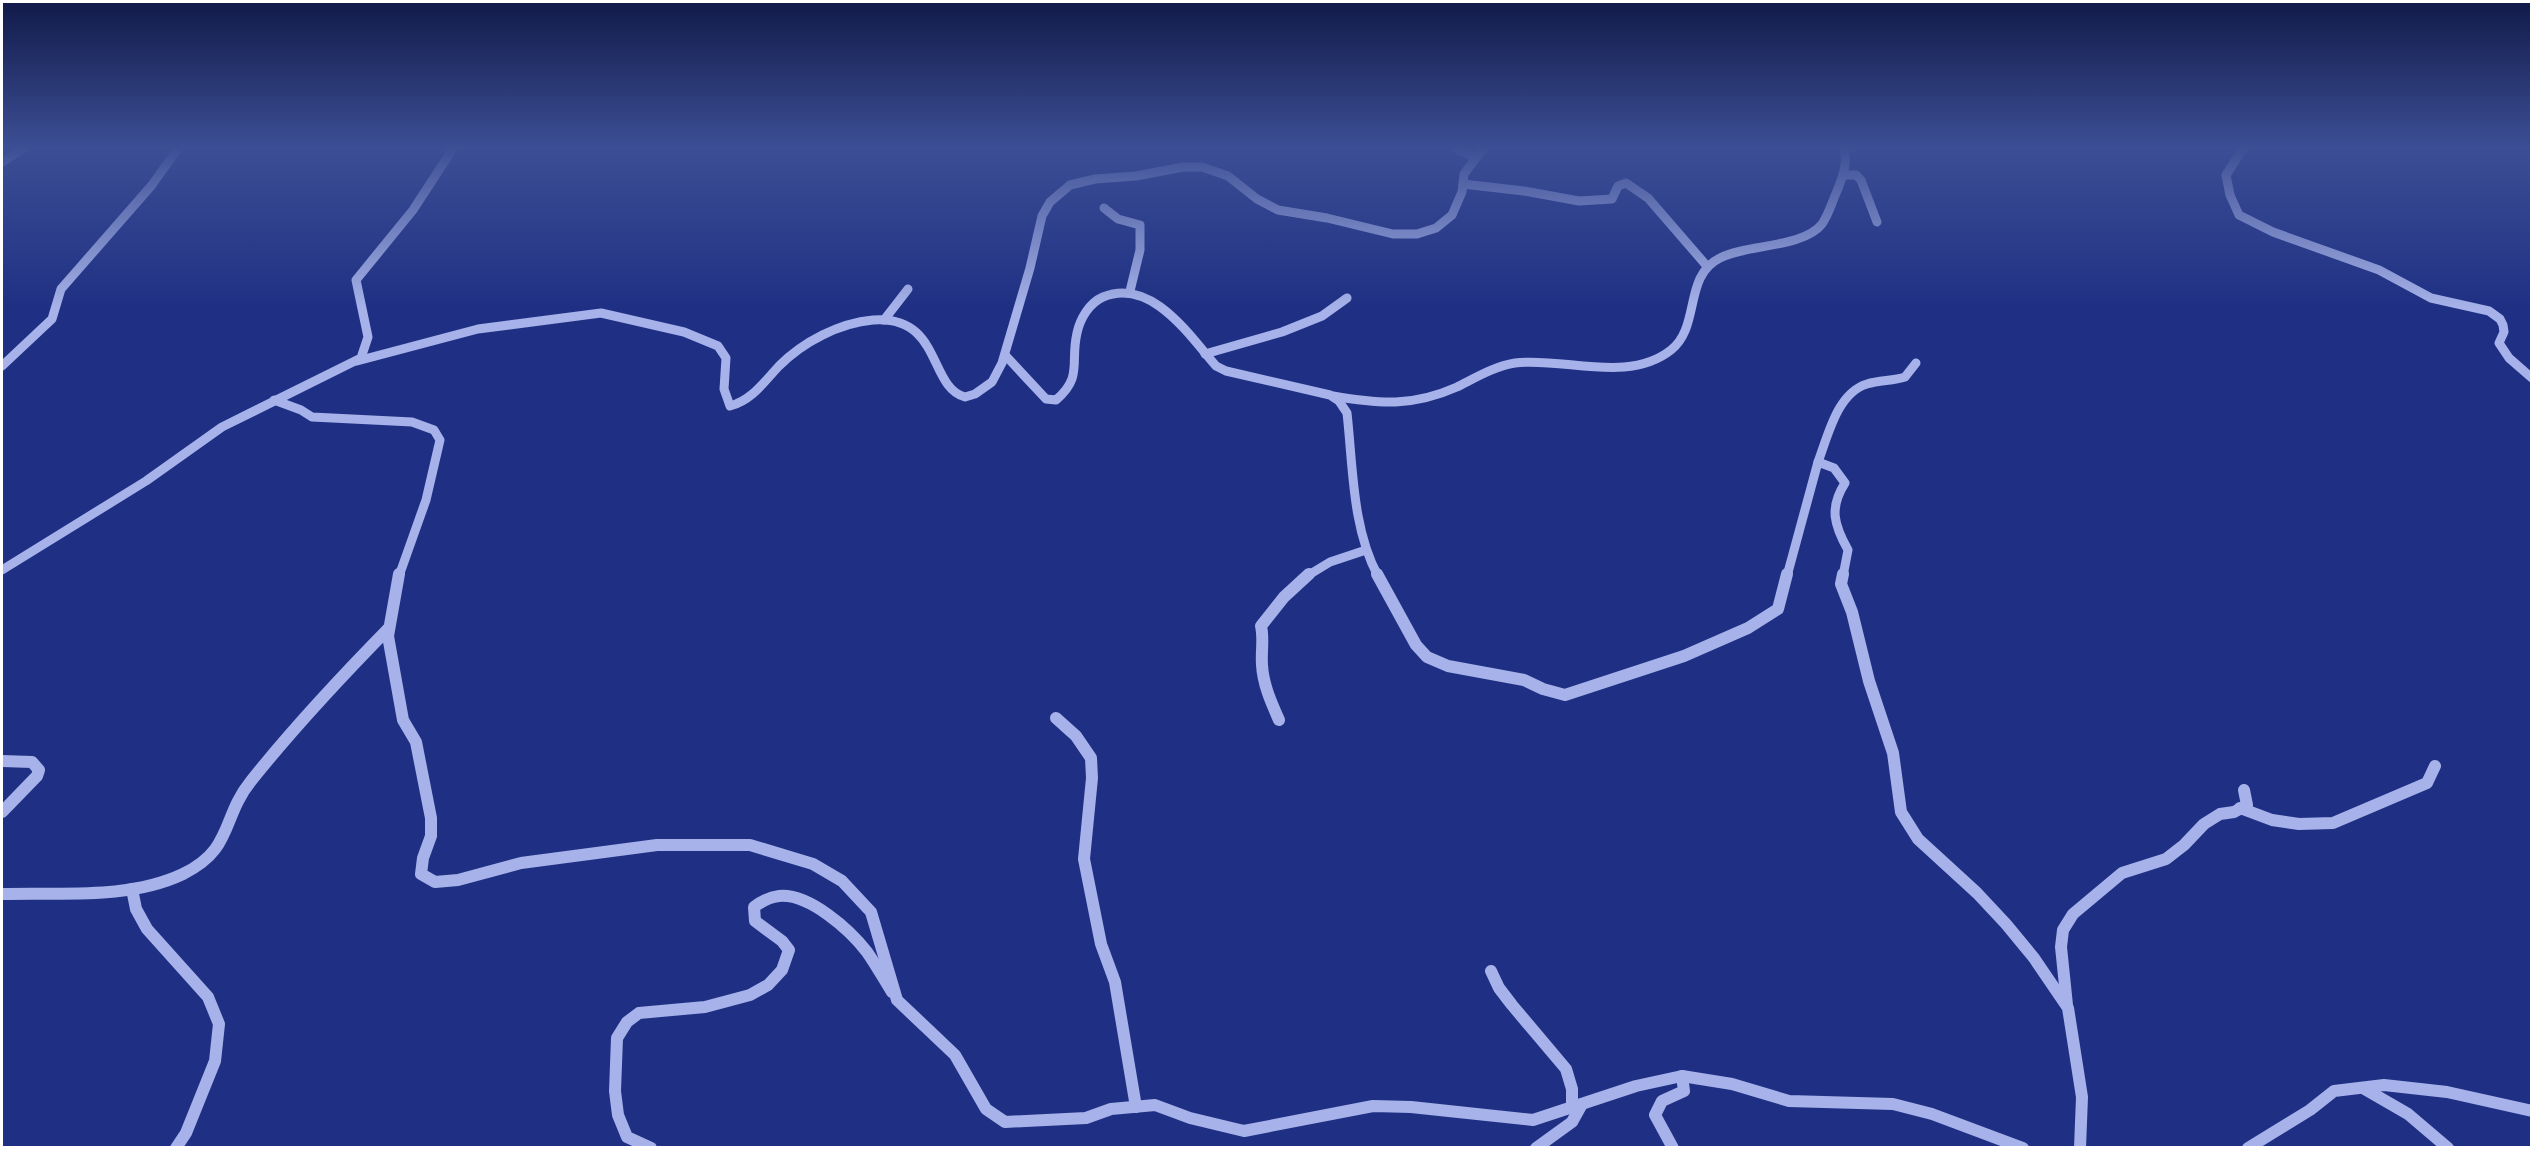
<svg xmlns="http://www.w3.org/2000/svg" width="2533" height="1149" viewBox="0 0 2533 1149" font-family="Mulish,sans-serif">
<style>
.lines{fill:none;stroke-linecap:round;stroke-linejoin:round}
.minor-far1{stroke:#a6b2e9;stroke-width:9}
.minor{stroke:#a6b2e9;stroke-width:12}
</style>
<rect width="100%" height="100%" fill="#1f3084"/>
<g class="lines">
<!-- minor-far1 -->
<g class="minor-far1">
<polyline points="1453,147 1476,158"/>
<polyline points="2244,147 2226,175 2230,195 2239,215 2273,232 2379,270 2431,298 2489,311 2500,319 2503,325 2504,332 2499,343 2509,358 2532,378"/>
<polyline points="2,162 26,147"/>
<polyline points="1843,175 1856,175 1861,180 1877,222"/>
<polyline points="1463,184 1524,191 1579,201 1612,199 1618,186 1626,183 1648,198 1706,265"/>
<polyline points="1104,208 1118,219 1140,225 1140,250 1130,291"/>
<polyline points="884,320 908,289"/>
<polyline points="1205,354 1282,332 1322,316 1347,298"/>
<path d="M1005 355 1046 399 1056 400C1083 377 1070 363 1077 333 1080 319 1089 303 1103 297 1151 277 1189 335 1216 366L1226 371 1330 395 1339 401 1347 413C1353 466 1352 528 1378 576"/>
<path d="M357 361 478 329 601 313 684 332 718 346 726 358 724 389 730 406C752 400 764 382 779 366 803 342 839 323 873 320 942 315 928 387 965 397L975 394 992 382 1002 363 1030 268 1042 216 1050 202 1070 185 1095 179 1136 176 1183 167H1202L1228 176 1257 199 1278 210 1327 218 1393 234H1417L1436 228 1452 215 1462 192 1464 174 1484 147"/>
<polyline points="2,366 52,319 61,289 152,185 179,147"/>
<path d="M1333 396C1380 404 1412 407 1457 387 1475 378 1495 366 1515 363 1565 357 1628 384 1671 350 1701 326 1683 276 1720 258 1747 244 1803 248 1822 224 1829 214 1832 202 1837 191 1843 176 1848 163 1844 147"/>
<polyline points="274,400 301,410 312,417 412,422 434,430 440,440 426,500 399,576"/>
<path d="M1818 462C1828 436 1837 393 1867 384 1880 380 1893 381 1905 377L1916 363"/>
<polyline points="2,570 146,481 222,427 361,358 368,337 356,280 413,210 454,147"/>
<polyline points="1307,576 1330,562 1366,550"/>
<path d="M1787 576 1818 462 1834 468 1845 483C1829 508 1834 525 1848 550L1843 576"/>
</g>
<!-- minor -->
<g class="minor">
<polyline points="399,574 388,636 403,720 416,742 431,818 431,836 423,858 421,874 435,882 458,880 521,863 657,845 750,845 813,864 842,881 871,912 897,1000 955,1055 986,1109 1005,1122 1086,1118 1111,1109 1155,1105 1190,1118 1244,1131 1373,1106 1411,1107 1533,1120 1636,1086 1682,1076 1732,1084 1789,1101 1893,1104 1932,1114 2023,1148"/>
<polyline points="1377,574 1416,645 1427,657 1448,666 1524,680 1543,689 1565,695 1684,656 1748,628 1778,609 1787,574"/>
<polyline points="1843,574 1841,584 1852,612 1869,681 1893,753 1901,812 1918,839 1977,893 2006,924 2034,958 2068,1008 2082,1097 2080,1148"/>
<polyline points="1056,718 1076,736 1091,758 1092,778 1084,859 1101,944 1115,982 1136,1107"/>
<path d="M1279 720C1271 702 1263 684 1262 665 1261 651 1264 639 1261 626L1284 597 1309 574"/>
<polyline points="2,761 32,762 39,770 37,776 2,812"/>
<polyline points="2240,808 2272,820 2299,824 2333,823 2427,783 2435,766"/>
<polyline points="132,889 136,909 147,929 208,997 219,1024 215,1061 186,1133 176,1148"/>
<path d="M2 894C61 892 128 900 183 874 234 849 221 818 251 781 294 727 341 677 389 628"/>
<polyline points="1491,971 1499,988 1512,1005 1566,1069 1572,1089 1572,1107"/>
<polyline points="2067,1005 2061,947 2063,930 2073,914 2122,873 2166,859 2184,845 2204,824 2220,814 2234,812 2247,805 2244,790"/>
<polyline points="2363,1088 2408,1114 2448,1148"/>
<path d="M651 1148 627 1137 618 1115 615 1091 617 1038 627 1022 639 1013 705 1007 750 995 768 985 782 970 789 950 782 941 755 921 754 907C762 901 769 897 779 896 809 893 850 930 867 952 876 965 884 979 892 992"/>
<polyline points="1536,1148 1572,1122 1582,1104"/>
<polyline points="1673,1148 1655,1115 1662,1101 1684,1091 1682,1076"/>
<polyline points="2248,1148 2310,1110 2334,1091 2384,1085 2447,1092 2532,1111"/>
</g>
</g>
<!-- sky -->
<linearGradient id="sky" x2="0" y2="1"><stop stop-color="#111a49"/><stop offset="0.48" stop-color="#3c4e94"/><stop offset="1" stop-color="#3c4e94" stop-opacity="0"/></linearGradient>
<rect width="2533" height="308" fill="url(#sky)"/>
<!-- border -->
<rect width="2533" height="1149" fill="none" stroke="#ffffff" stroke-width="6"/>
</svg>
